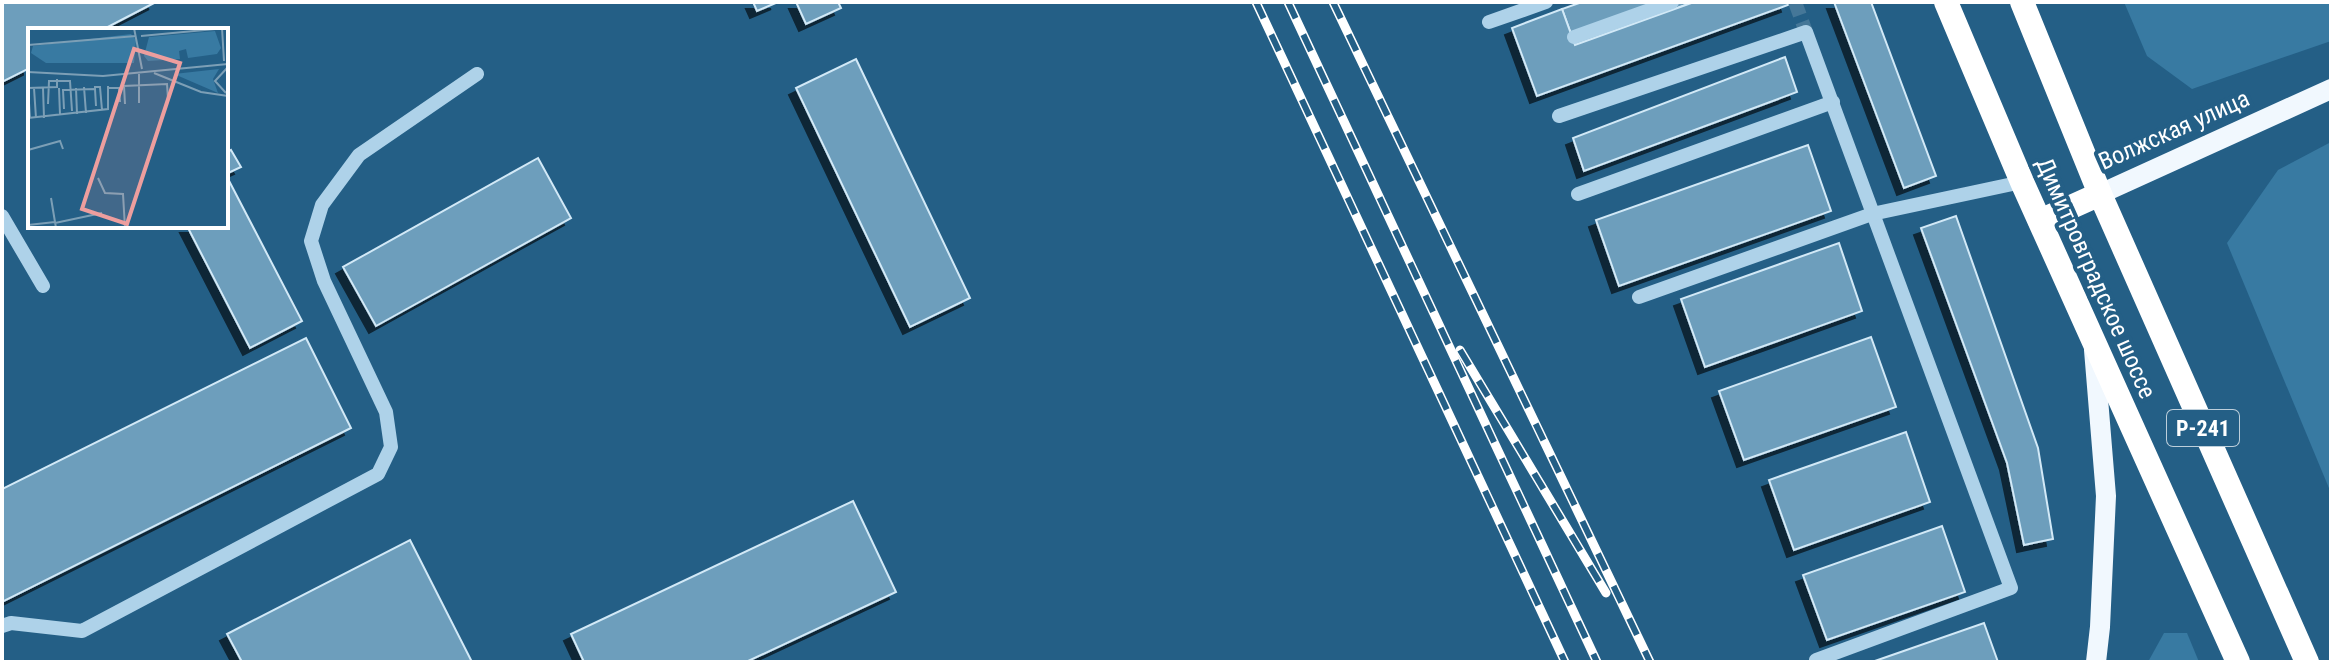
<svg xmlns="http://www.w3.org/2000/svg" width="2333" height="664" viewBox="0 0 2333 664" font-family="'Roboto Condensed',sans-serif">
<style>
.green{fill:#387aa2}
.building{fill:#6d9ebc;stroke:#d2e9f7;stroke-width:2;filter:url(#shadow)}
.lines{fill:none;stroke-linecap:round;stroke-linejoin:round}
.minor-tunnel{stroke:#457798;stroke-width:14;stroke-dasharray:14 7;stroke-linecap:butt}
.minor{stroke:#aed2e9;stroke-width:14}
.major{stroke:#f1f8fe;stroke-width:20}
.highway{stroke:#fff;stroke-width:24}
.rail-casing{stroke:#fff;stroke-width:9}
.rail{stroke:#245f86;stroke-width:6;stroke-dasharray:18;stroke-linecap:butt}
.labels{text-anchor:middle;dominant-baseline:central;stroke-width:8;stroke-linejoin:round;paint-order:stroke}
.shield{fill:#245f86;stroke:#bdcfdb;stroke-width:2}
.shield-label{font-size:22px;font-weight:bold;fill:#fff}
.street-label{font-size:24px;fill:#fff;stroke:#245f86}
.inset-road{fill:none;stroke:#7c9fb6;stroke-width:2}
.view{fill:#ed9e9e;fill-opacity:0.15;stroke:#ed9e9e;stroke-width:4}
.inset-edge{fill:none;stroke:#fff;stroke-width:4}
</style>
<defs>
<filter id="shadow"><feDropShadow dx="-7" dy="7" stdDeviation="0" flood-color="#0009"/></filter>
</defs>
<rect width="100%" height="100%" fill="#245f86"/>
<!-- green -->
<g class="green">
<polygon points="2124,2 2331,2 2331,41 2192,89 2147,56"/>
<polygon points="2331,142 2331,493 2227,243 2278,170"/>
<polygon points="2164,633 2187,633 2199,662 2148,662"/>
</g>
<!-- building -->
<g class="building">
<polygon points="2,2 156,2 102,30 30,30 30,68 2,82"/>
<polygon points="753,2 778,2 757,11"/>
<polygon points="796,2 838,2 841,8 806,24"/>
<polygon points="1582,2 1694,2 1575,45 1562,9"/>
<polygon points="1694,2 1787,2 1788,5 1537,96 1512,28 1562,9 1575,45"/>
<polygon points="1834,2 1871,2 1936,176 1904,188"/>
<polygon points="1785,57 1797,92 1584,171 1573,138"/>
<polygon points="856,59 970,298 910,327 796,88"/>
<polygon points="1808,145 1831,211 1619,286 1596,220"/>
<polygon points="231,150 241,167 226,174 226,153"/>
<polygon points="538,158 571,218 376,326 343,267"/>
<polygon points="226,175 302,321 250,348 187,226 226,226"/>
<polygon points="1956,216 2038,448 2053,539 2024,545 2007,463 1921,228"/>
<polygon points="1839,243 1862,311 1705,367 1681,299"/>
<polygon points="1871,337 1896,407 1744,460 1719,391"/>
<polygon points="306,338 351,428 2,602 2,489"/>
<polygon points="1906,432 1930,502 1794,550 1769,480"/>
<polygon points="853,501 896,592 746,662 584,662 571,634"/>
<polygon points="1942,526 1965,592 1827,640 1803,575"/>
<polygon points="410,540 472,662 242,662 227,634"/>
<polygon points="1984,623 1998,662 1872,662"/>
</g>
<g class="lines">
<!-- minor-tunnel -->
<polyline class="minor-tunnel" points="1795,2 1806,32"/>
<!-- minor -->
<g class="minor">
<polyline points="1489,22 1546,2"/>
<polyline points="1574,37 1672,2"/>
<polyline points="1559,116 1806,32 2011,588 1816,660"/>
<polyline points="1578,194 1833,102"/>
<polyline points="2,216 43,286"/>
<polyline points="1639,297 1872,214 2022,182"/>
<polyline points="2,626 11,623 82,631 378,474 391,447 386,412 324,281 311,241 322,205 359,155 477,74"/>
</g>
<!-- major -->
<g class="major">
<polyline points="2100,194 2331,89"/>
<polyline points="2094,350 2106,496 2100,627 2096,662"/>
</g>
<!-- highway -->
<g class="highway">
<polyline points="1946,2 2022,182 2238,662"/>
<polyline points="2022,2 2100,194 2307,662"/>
<polyline points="2040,221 2100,194"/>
</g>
<!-- rail casing -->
<g class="rail-casing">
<g id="rail">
<polyline points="1256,2 1565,662"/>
<polyline points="1288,2 1597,662"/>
<polyline points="1333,2 1650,662"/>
<polyline points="1460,350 1606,593"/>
</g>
</g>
<!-- rail -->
<use href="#rail" class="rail"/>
</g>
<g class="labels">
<!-- shield labels -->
<rect class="shield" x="2167" y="410" width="72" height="36" rx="6"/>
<g class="shield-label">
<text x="2203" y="428">Р-241</text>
</g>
<!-- street labels -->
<g class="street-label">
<text transform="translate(2174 130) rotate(-24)">Волжская улица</text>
<text transform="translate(2096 278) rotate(66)">Димитровградское шоссе</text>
</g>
</g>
<!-- overview -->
<g transform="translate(28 28)">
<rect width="200" height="200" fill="#245f86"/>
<path d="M187 3 193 20 189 26 160 30 158 21 151 23 152 31 120 33 116 28 121 9ZM103 6 108 12 106 35H18L3 25 5 18ZM191 41 185 51 190 65 146 46Z" fill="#387aa2"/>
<path class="inset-road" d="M106 0 114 41M194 0 196 33M113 8 198 0M0 17 108 8M0 44 75 48 200 36M126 45 173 64 200 68M56 59 58 85M66 59H72L74 82M0 60 29 59V51M0 60 2 90M6 60 8 90M15 60 16 90M31 60 32 87M48 60 49 86M80 60H91L92 74M198 65 187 53 200 39M111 75V46M20 76 21 53H42L44 83M97 76 96 58 139 56 140 71M36 81 35 62 67 61 68 78M0 90 80 81V58M0 122 32 113 35 121M70 150 77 165 95 166 97 200M23 170 28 200M27 195 74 185M0 197 27 194"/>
<path class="view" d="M106 21 152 35 99 196 54 181Z"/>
<rect width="200" height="200" class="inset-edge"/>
</g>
<!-- border -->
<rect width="2333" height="664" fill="none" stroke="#ffffff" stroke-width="8"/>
</svg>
